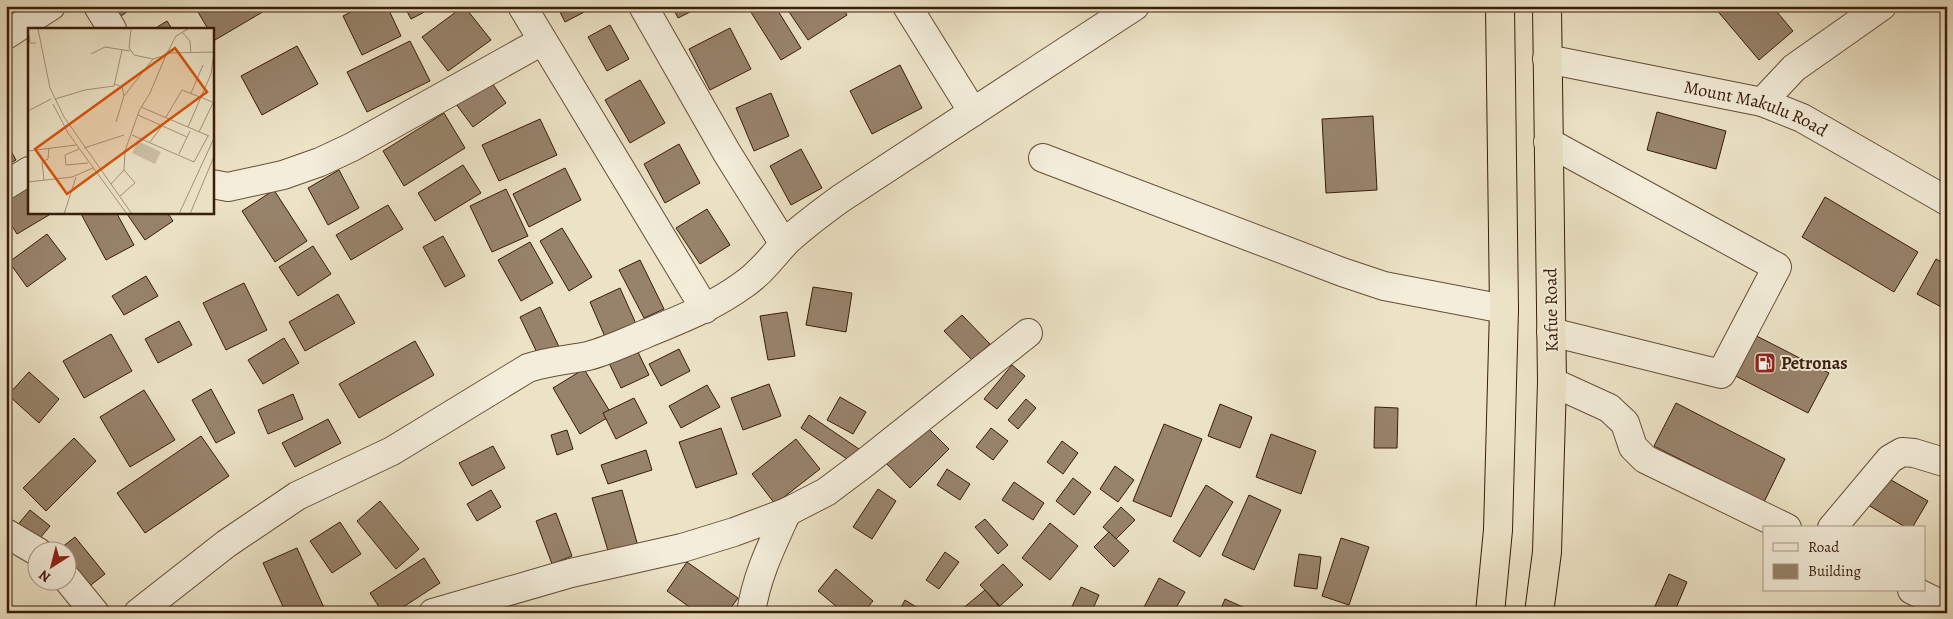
<svg xmlns="http://www.w3.org/2000/svg" width="1953" height="619" viewBox="0 0 1953 619" font-family="Alegreya,serif">
<style>
.building{fill:#97836b;stroke:#3a1c08}
.lines{fill:none;stroke-linecap:round;stroke-linejoin:round}
.minor-casing{stroke:#664e38;stroke-width:30}
.highway-casing{stroke:#3a1c08;stroke-width:30}
.minor{stroke:#f3edda;stroke-width:28}
.highway{stroke:#ece3c6;stroke-width:28}
.labels{text-anchor:middle;dominant-baseline:central;stroke-width:4;stroke-linejoin:round;paint-order:stroke}
.street-label{font-size:18px;fill:#3a1c08;stroke:#f3edda}
.poi-label{font-size:18px;font-weight:bold;fill:#3a1c08;stroke:#f3edda;text-anchor:start}
.inset-road{fill:none;stroke:#a5937a;stroke-width:1}
.view{fill:#d7530c;fill-opacity:0.15;stroke:#d7530c;stroke-width:2.5}
.inset-edge{fill:none;stroke:#3a1c08;stroke-width:2.5}
</style>
<rect width="100%" height="100%" fill="#ece3c6"/>
<filter id="stains"><feTurbulence type="fractalNoise" baseFrequency=".004" numOctaves="4"/><feColorMatrix values="0 0 0 0 .2 0 0 0 0 .09 0 0 0 0 .02 0 0 0 .5 -.17"/></filter>
<radialGradient id="worn" r=".72"><stop offset=".6" stop-color="#630" stop-opacity="0"/><stop offset="1" stop-color="#630" stop-opacity=".3"/></radialGradient>
<!-- building -->
<g class="building">
<polygon points="108,6 135,6 117,19"/>
<polygon points="208,6 264,6 266,10 215,40 212,35 212,29 208,29 198,12"/>
<polygon points="363,6 387,6 401,36 362,55 343,16"/>
<polygon points="404,6 436,6 411,19"/>
<polygon points="464,6 491,40 448,71 422,37"/>
<polygon points="557,6 596,6 565,22"/>
<polygon points="672,6 695,6 696,9 678,18"/>
<polygon points="747,6 775,6 801,48 781,60"/>
<polygon points="785,6 842,6 847,15 808,40"/>
<polygon points="1717,6 1772,6 1793,31 1759,60 1715,8"/>
<polygon points="167,21 172,29 154,29"/>
<polygon points="610,25 629,59 607,71 588,37"/>
<polygon points="730,28 751,69 710,90 689,49"/>
<polygon points="410,41 430,81 367,112 347,72"/>
<polygon points="297,46 318,84 262,115 241,76"/>
<polygon points="900,65 922,108 872,134 850,91"/>
<polygon points="487,76 506,103 473,127 453,100"/>
<polygon points="640,80 665,123 630,143 605,100"/>
<polygon points="771,93 789,136 754,151 736,108"/>
<polygon points="1657,112 1726,131 1716,169 1647,150"/>
<polygon points="444,113 465,148 404,186 383,151"/>
<polygon points="1373,116 1377,190 1326,193 1322,119"/>
<polygon points="540,119 557,155 499,181 482,145"/>
<polygon points="6,142 16,160 6,165"/>
<polygon points="679,144 700,183 665,203 644,164"/>
<polygon points="801,149 822,188 791,205 770,166"/>
<polygon points="463,165 481,193 435,221 418,193"/>
<polygon points="565,168 581,200 529,227 513,194"/>
<polygon points="339,170 359,208 328,225 308,188"/>
<polygon points="29,184 29,212 54,212 17,234 6,216 6,197"/>
<polygon points="506,189 528,236 492,252 470,206"/>
<polygon points="274,190 307,241 275,262 242,211"/>
<polygon points="1825,197 1918,252 1894,292 1802,237"/>
<polygon points="388,205 403,229 351,260 336,235"/>
<polygon points="707,209 730,245 700,264 676,228"/>
<polygon points="80,212 116,212 134,245 106,260"/>
<polygon points="129,212 167,212 173,221 145,240 127,214"/>
<polygon points="562,228 592,277 569,291 540,241"/>
<polygon points="47,234 66,259 27,287 9,262"/>
<polygon points="443,236 465,276 445,287 423,247"/>
<polygon points="530,242 553,283 521,301 498,260"/>
<polygon points="313,246 331,274 298,296 279,267"/>
<polygon points="1936,259 1947,265 1947,310 1917,294"/>
<polygon points="640,260 664,309 644,318 619,270"/>
<polygon points="146,276 158,296 124,315 112,296"/>
<polygon points="244,283 267,330 226,350 203,303"/>
<polygon points="813,287 852,293 846,332 806,325"/>
<polygon points="620,288 637,326 606,339 590,302"/>
<polygon points="338,294 355,323 305,351 289,322"/>
<polygon points="540,307 561,351 541,361 520,317"/>
<polygon points="787,312 795,356 768,360 760,316"/>
<polygon points="962,315 990,344 972,360 944,331"/>
<polygon points="179,321 192,345 158,363 145,339"/>
<polygon points="1739,327 1829,373 1808,413 1718,367"/>
<polygon points="111,334 132,371 84,398 63,361"/>
<polygon points="284,338 299,363 263,384 248,360"/>
<polygon points="415,341 434,375 359,418 339,384"/>
<polygon points="679,349 690,371 661,386 649,364"/>
<polygon points="637,350 649,375 621,388 609,363"/>
<polygon points="1012,365 1025,376 997,409 984,399"/>
<polygon points="584,369 612,415 580,434 553,388"/>
<polygon points="29,372 59,399 39,423 8,395"/>
<polygon points="769,384 781,416 743,430 731,398"/>
<polygon points="707,385 720,407 681,428 669,406"/>
<polygon points="211,389 235,433 216,443 192,400"/>
<polygon points="144,390 175,440 130,467 100,417"/>
<polygon points="293,394 303,419 268,434 258,410"/>
<polygon points="840,397 866,412 853,434 827,420"/>
<polygon points="634,398 647,423 616,439 603,413"/>
<polygon points="1026,399 1036,408 1018,429 1008,420"/>
<polygon points="1676,403 1785,459 1764,502 1654,446"/>
<polygon points="1220,404 1252,417 1240,448 1208,436"/>
<polygon points="1375,407 1398,408 1397,448 1374,448"/>
<polygon points="809,415 859,449 850,461 801,428"/>
<polygon points="328,419 341,443 295,467 282,443"/>
<polygon points="924,424 949,449 910,488 885,462"/>
<polygon points="1164,424 1202,439 1171,517 1133,501"/>
<polygon points="721,428 737,474 696,488 679,442"/>
<polygon points="991,428 1008,441 993,460 976,447"/>
<polygon points="567,430 573,449 557,455 551,435"/>
<polygon points="1271,434 1316,451 1301,494 1256,477"/>
<polygon points="201,436 229,476 145,533 117,493"/>
<polygon points="74,438 96,461 46,511 23,488"/>
<polygon points="796,439 820,469 775,504 752,474"/>
<polygon points="1062,441 1078,453 1063,474 1047,462"/>
<polygon points="493,446 505,468 472,486 459,463"/>
<polygon points="646,450 652,470 608,484 601,465"/>
<polygon points="1115,466 1134,480 1118,502 1100,489"/>
<polygon points="947,469 970,484 960,500 937,485"/>
<polygon points="1884,476 1928,501 1912,528 1907,528 1868,505"/>
<polygon points="1073,478 1091,492 1074,515 1056,501"/>
<polygon points="1014,482 1044,503 1033,520 1002,500"/>
<polygon points="1206,485 1233,502 1200,557 1173,541"/>
<polygon points="878,489 896,501 872,539 853,527"/>
<polygon points="491,490 501,507 477,521 467,504"/>
<polygon points="622,490 638,546 609,554 592,498"/>
<polygon points="1249,495 1281,510 1254,570 1222,555"/>
<polygon points="380,501 419,549 396,569 357,521"/>
<polygon points="1121,507 1135,520 1116,539 1103,527"/>
<polygon points="30,510 50,526 36,543 16,527"/>
<polygon points="556,513 572,556 552,564 536,521"/>
<polygon points="985,519 1008,545 998,554 975,527"/>
<polygon points="340,522 361,554 332,573 310,541"/>
<polygon points="1050,523 1078,546 1050,580 1022,558"/>
<polygon points="1109,532 1129,551 1114,567 1094,547"/>
<polygon points="75,537 105,574 87,588 68,565 68,552 57,551"/>
<polygon points="1341,538 1369,547 1349,605 1322,596"/>
<polygon points="297,548 325,610 318,613 286,613 263,563"/>
<polygon points="945,552 959,562 939,589 926,580"/>
<polygon points="1299,554 1321,557 1317,589 1294,586"/>
<polygon points="424,558 440,583 394,613 383,613 370,593"/>
<polygon points="687,562 738,598 727,613 698,613 667,591"/>
<polygon points="1003,564 1023,585 1000,606 980,585"/>
<polygon points="836,569 873,601 863,613 844,613 818,591"/>
<polygon points="1669,574 1687,582 1674,613 1652,613"/>
<polygon points="1159,578 1185,592 1173,613 1146,613 1142,611"/>
<polygon points="1081,587 1099,595 1091,613 1069,613"/>
<polygon points="985,590 1004,612 964,613 962,609"/>
<polygon points="1225,599 1254,612 1253,613 1219,613"/>
<polygon points="905,600 926,613 898,613"/>
</g>
<g class="lines">
<!-- minor casing -->
<g class="minor-casing">
<g id="minor">
<polyline points="98,6 112,29"/>
<polyline points="522,6 705,309"/>
<polyline points="643,6 727,153 784,244"/>
<polyline points="907,6 973,112"/>
<polyline points="6,35 51,6"/>
<path id="s1" d="M1547 59 1762 102 1802 118 1947 201"/>
<polyline points="1762,102 1794,68 1882,6"/>
<polyline points="1548,142 1777,267 1721,374 1551,332"/>
<polyline points="1043,158 1342,272 1384,286 1504,309"/>
<polyline points="212,184 228,187 283,175 320,162 352,147 542,41"/>
<polyline points="6,185 29,171"/>
<polyline points="1552,382 1609,408 1625,423 1633,447 1645,459 1787,528"/>
<polyline points="1832,528 1890,459 1902,452 1914,453 1947,463"/>
<polyline points="6,533 38,552"/>
<polyline points="68,580 95,613"/>
<polyline points="1912,590 1947,607"/>
<path d="M138 613 226 544 297 496 392 451 528 368C548 361 568 360 588 356 607 351 626 342 645 334 679 320 713 307 743 285 761 273 772 257 786 242 803 226 821 213 840 199L1135 6"/>
<polyline points="433,613 571,573 682,548 734,532 787,512 826,492 862,465 1028,333"/>
<path d="M751 613C756 577 772 545 787 512"/>
</g>
</g>
<!-- highway casing -->
<g class="highway-casing">
<g id="highway">
<polyline points="1490,613 1498,530 1504,309 1500,6"/>
<polyline points="1539,613 1547,552 1552,382 1547,6"/>
</g>
</g>
<!-- minor -->
<use href="#minor" class="minor"/>
<!-- highway -->
<use href="#highway" class="highway"/>
</g>
<!-- icons -->
<defs>
<g id="fuel-square" transform="scale(1.125)"><rect x="-9" y="-9" width="18" height="18" rx="4" fill="#8f2418" stroke="#f3edda"/><path d="M-5.5-6h7V0h2V4h1.3V-2.5L3-4.5l.8-.8L6-3V5H2.5V1h-1V6h-7ZM-4.2-4.7v3.2H.2V-4.7Z" fill="#fff"/></g>
</defs>
<g fill-rule="evenodd">
<use href="#fuel-square" x="1765" y="363"/>
</g>
<g class="labels">
<!-- street labels -->
<g class="street-label">
<text stroke="none"><textPath href="#s1" startOffset="215">Mount Makulu Road</textPath></text>
<text transform="translate(1551 310) rotate(-91)">Kafue Road</text>
</g>
<!-- poi labels -->
<g class="poi-label">
<text x="1781" y="363">Petronas</text>
</g>
</g>
<!-- overview -->
<g transform="translate(28 28)">
<rect width="186" height="186" fill="#ece3c6"/>
<path d="M110 113 133 124 127 136 104 125Z" fill="#cec1a6"/>
<path class="inset-road" d="M10 1 22 60 36 89 104 186M103 1 101 20 106 27 125 31 138 27M0 2 2 15H8M154 4 162 13 163 25M140 25 187 24M63 26 77 19 102 23M87 56 94 59 96 68M163 65 175 37M27 71 57 62 86 58 94 22M25 76 40 105 99 186M113 79 181 108M0 83 23 71M110 87 159 109M138 89 154 62 187 75M88 94 96 68 125 31M160 99 183 46 186 24M171 104 185 75M104 107 166 134 180 108M122 114 134 98M56 120 96 107M51 121 37 127 38 137 60 135M0 123 48 117M151 126 162 103M16 152 14 134 20 131 21 120M0 154 44 149 65 140M83 156 96 142 97 123 111 83 122 65 138 27 148 8 160 1M92 168 107 155 96 142M36 186 48 149M151 186 187 108M162 186 187 126"/>
<path class="view" d="M147 20 179 64 39 166 7 121Z"/>
<rect width="186" height="186" class="inset-edge"/>
</g>
<!-- margin -->
<rect width="1953" height="619" fill="none" stroke="#ece3c6" stroke-width="25"/>
<rect x="8" y="8" width="1938" height="604" fill="none" stroke="#3a1c08" stroke-width="2.5"/>
<rect x="12" y="12" width="1928" height="594" fill="none" stroke="#3a1c08"/>
<!-- legend -->
<rect x="1763" y="526" width="162" height="65" fill="#f3edda" stroke="#a99986"/>
<rect x="1773" y="543" width="25" height="8" fill="#f3edda" stroke="#a99986"/>
<text x="1808" y="552" font-size="15" fill="#3a1c08">Road</text>
<rect x="1773" y="564" width="25" height="15" fill="#97836b" stroke="#a99986"/>
<text x="1808" y="576" font-size="15" fill="#3a1c08">Building</text>
<!-- north arrow -->
<g transform="translate(52 566) rotate(216)"><circle r="24" fill="#f3edda" stroke="#a99986"/>
<path d="M0-4L9 19L0 12L-9 19Z" fill="#8f2418"/>
<text y="-8" font-size="14" font-weight="bold" text-anchor="middle" fill="#3a1c08">N</text>
</g>
<rect width="100%" height="100%" filter="url(#stains)"/>
<rect width="100%" height="100%" fill="url(#worn)"/>
</svg>
